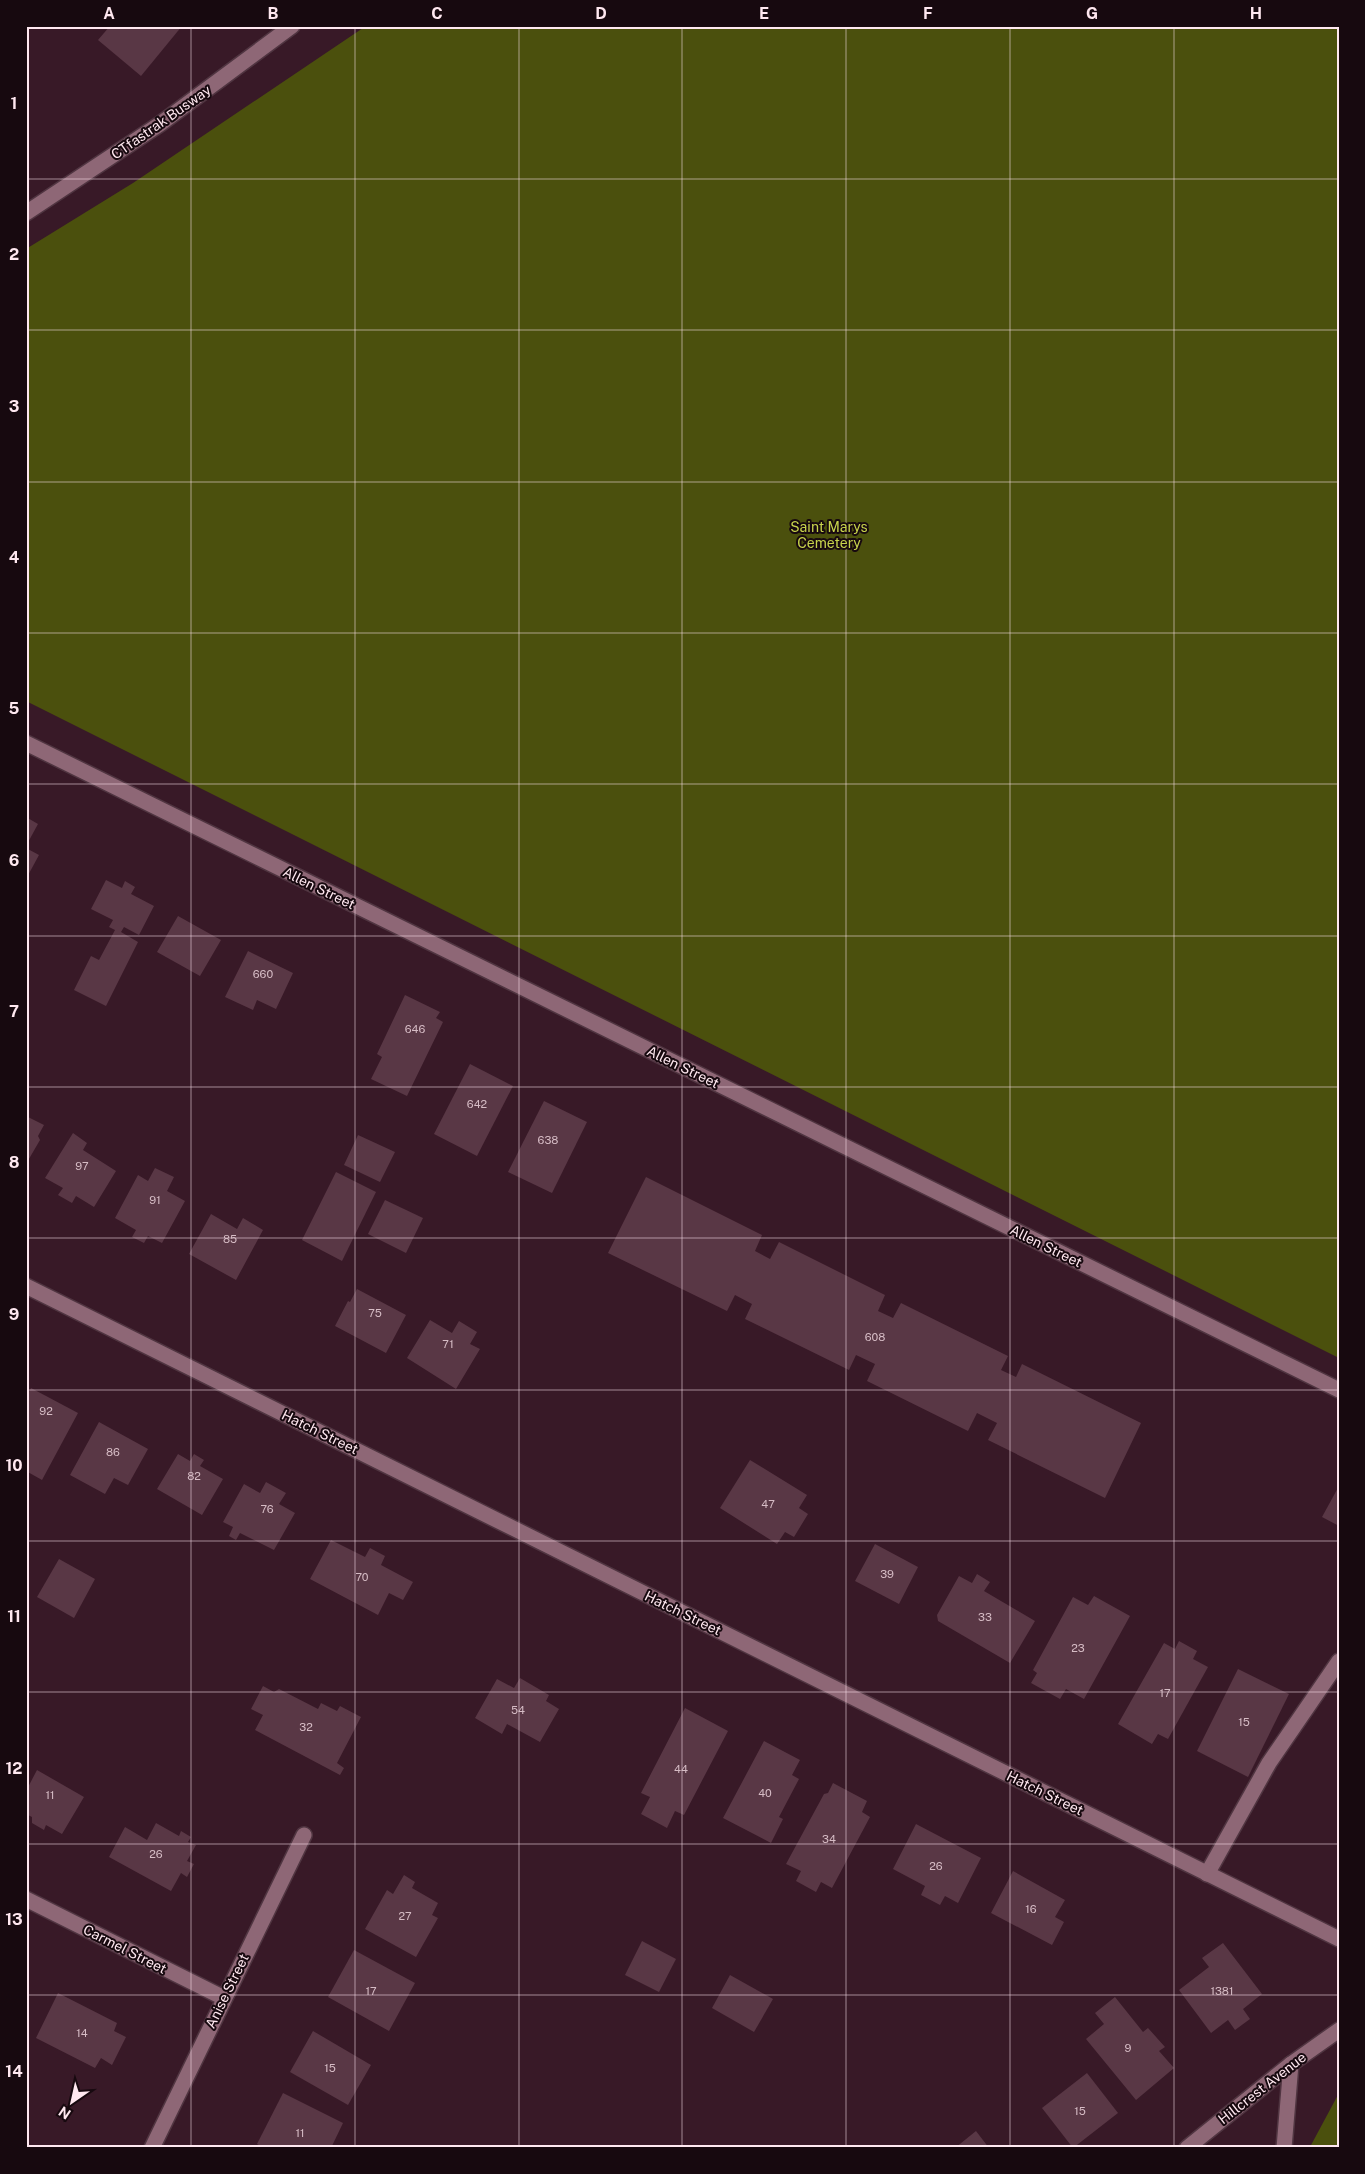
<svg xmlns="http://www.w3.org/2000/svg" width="1365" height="2174" viewBox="0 0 1365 2174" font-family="'Public Sans',sans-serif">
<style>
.green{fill:#4b500d}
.building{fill:#593745}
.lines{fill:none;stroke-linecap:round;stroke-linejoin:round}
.service-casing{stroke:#503541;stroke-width:18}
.minor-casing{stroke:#503541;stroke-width:18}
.secondary-casing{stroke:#503541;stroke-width:18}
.service{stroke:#8e6776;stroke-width:15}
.minor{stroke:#8e6776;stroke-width:15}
.secondary{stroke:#8e6776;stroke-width:15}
.grid{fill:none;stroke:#ffe8f0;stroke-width:1;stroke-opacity:0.55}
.labels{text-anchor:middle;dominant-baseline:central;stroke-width:4;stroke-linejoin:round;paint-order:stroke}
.number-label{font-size:11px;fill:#d6bcc5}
.street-label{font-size:14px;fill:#ffe8f0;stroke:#17090f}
.park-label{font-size:14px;fill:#c7d34c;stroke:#17090f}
.neatline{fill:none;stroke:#ffe8f0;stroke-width:2}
.grid-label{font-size:16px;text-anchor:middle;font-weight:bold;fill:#ffe8f0}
</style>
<rect width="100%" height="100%" fill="#381927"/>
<!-- green -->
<g class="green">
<polygon points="366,26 1339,26 1339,1358 26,701 26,249 133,183"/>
<polygon points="1339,2093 1339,2148 1310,2148 1310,2147"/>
</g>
<!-- building -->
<g class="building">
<polygon points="110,26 182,26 141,76 98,40"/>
<polygon points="26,817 38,824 26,846"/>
<polygon points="26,848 39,855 26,879"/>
<polygon points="106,880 122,888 125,881 135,887 131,894 154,906 139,935 124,927 121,932 138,942 106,1006 74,990 91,956 99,960 115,930 109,927 113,920 91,909"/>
<polygon points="178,916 221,940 200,976 157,952"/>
<polygon points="248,951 293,973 276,1009 257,1000 253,1010 225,997"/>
<polygon points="405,995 440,1012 436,1018 443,1022 407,1096 371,1079 382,1057 377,1054"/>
<polygon points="470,1064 513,1086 477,1156 434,1134"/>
<polygon points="544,1101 587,1122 552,1193 508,1172"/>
<polygon points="26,1116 44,1125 38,1136 40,1140 26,1164"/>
<polygon points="73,1133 87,1143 83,1150 116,1171 94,1207 76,1196 72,1203 58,1195 63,1188 45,1178"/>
<polygon points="358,1135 395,1152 380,1182 344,1165"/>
<polygon points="155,1168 174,1177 167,1191 185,1201 162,1243 148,1236 144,1243 132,1237 136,1230 115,1218 138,1175 148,1181"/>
<polygon points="336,1172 376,1192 342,1261 302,1240"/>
<polygon points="646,1177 762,1235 755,1251 770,1259 779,1242 885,1295 878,1311 893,1318 901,1303 1008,1356 1001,1370 1016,1377 1022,1364 1141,1423 1105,1498 988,1440 997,1423 977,1413 968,1431 867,1381 875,1364 856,1355 849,1370 745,1319 752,1304 735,1295 727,1311 608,1253"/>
<polygon points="385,1200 423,1218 406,1253 368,1234"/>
<polygon points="211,1214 237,1229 243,1218 263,1230 236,1280 189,1254"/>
<polygon points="357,1289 406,1315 386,1353 335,1326 348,1301 350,1302"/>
<polygon points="430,1320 452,1333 459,1321 477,1332 470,1344 480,1349 456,1389 407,1358"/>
<polygon points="31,1388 78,1413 42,1480 26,1471 26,1397"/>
<polygon points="99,1422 148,1449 128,1485 114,1478 105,1494 70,1475"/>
<polygon points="178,1454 190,1461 194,1454 204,1460 200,1466 223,1479 202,1515 157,1489"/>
<polygon points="750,1460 807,1495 799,1508 808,1514 794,1537 785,1532 777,1544 720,1508"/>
<polygon points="266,1482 286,1493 279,1504 295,1513 274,1550 240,1533 236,1540 229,1536 233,1527 223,1522 244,1484 260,1493"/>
<polygon points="1339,1486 1339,1526 1322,1517"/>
<polygon points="331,1540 365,1557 370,1548 385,1556 381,1565 413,1582 403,1600 389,1593 378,1615 310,1579"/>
<polygon points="875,1544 918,1567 899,1604 855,1581"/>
<polygon points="59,1559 95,1579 74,1618 37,1597"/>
<polygon points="977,1574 990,1582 984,1591 1035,1621 1010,1663 938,1621 937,1615 959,1576 972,1583"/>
<polygon points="1094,1596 1130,1616 1084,1699 1066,1689 1060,1699 1031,1683 1037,1673 1033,1670 1073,1597 1088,1605"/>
<polygon points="1179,1641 1197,1651 1193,1659 1208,1667 1168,1739 1158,1734 1152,1744 1118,1724 1164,1643 1175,1649"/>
<polygon points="1238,1669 1289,1694 1248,1777 1197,1751"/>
<polygon points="520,1678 549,1695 546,1701 559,1709 540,1742 507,1724 502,1734 475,1718 497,1679 514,1688"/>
<polygon points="263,1686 274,1692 279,1689 318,1709 321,1703 337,1711 340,1706 361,1717 337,1763 344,1768 340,1775 255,1730 263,1715 251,1709"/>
<polygon points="685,1708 728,1731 684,1815 675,1811 667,1828 641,1814 650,1797 641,1793"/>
<polygon points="764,1741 800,1760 792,1775 799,1779 779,1817 783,1819 771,1843 723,1818"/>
<polygon points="37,1770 84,1797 62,1834 46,1825 44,1830 32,1823 32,1817 26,1814 26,1791"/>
<polygon points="833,1783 867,1801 862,1812 870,1817 832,1888 821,1882 816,1892 796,1881 801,1871 786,1864 824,1794 828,1793"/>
<polygon points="156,1823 179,1836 181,1831 191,1837 188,1842 196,1845 187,1861 194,1864 187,1877 181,1873 171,1891 109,1857 125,1827 147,1840"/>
<polygon points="916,1824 981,1858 958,1903 945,1896 940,1905 921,1895 925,1886 893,1869"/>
<polygon points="1013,1871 1065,1900 1055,1917 1064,1922 1052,1945 991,1913"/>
<polygon points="404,1875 415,1882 412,1888 438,1903 432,1915 438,1918 416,1957 365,1929 387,1890 393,1894"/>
<polygon points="642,1941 676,1959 659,1992 625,1975"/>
<polygon points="1223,1943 1262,1994 1243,2009 1250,2019 1235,2030 1228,2020 1211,2033 1179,1990 1209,1967 1202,1958"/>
<polygon points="354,1950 415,1983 389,2031 328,1997"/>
<polygon points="730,1975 773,1999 754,2032 712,2008"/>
<polygon points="58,1993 117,2023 114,2031 126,2037 112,2065 101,2058 95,2068 36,2038"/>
<polygon points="1115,1997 1143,2032 1148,2028 1165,2047 1159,2051 1174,2068 1136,2100 1086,2039 1104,2024 1095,2013"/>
<polygon points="313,2031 371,2065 348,2105 290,2072"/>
<polygon points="1087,2073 1118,2113 1073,2148 1042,2108"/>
<polygon points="283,2093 343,2123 331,2148 264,2148 257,2144"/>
<polygon points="976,2131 989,2148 955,2148"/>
</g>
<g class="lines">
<!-- service casing -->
<g class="service-casing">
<g id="service">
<polyline points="26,213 160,124 292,26"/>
<polyline points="1207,1874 1269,1763 1339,1661"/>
</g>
</g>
<!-- minor casing -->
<g class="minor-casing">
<g id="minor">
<polyline points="26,1286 1339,1939"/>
<polyline points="26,1899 224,1998"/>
<polyline points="152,2148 304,1835"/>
<polyline points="1187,2148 1291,2064 1339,2030"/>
<polyline points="1284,2148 1291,2064"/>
</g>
</g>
<!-- secondary casing -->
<g class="secondary-casing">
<polyline id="secondary" points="26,743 1339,1390"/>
</g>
<!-- service -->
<use href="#service" class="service"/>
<!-- minor -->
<use href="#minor" class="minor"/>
<!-- secondary -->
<use href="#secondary" class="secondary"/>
</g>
<!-- grid -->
<path class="grid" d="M191 26V2148M355 26V2148M519 26V2148M682 26V2148M846 26V2148M1010 26V2148M1174 26V2148M26 179H1339M26 330H1339M26 482H1339M26 633H1339M26 784H1339M26 936H1339M26 1087H1339M26 1238H1339M26 1390H1339M26 1541H1339M26 1692H1339M26 1844H1339M26 1995H1339"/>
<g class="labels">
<!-- number labels -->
<g class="number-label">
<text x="263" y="974">660</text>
<text x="415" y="1029">646</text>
<text x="477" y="1104">642</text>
<text x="548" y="1140">638</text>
<text x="82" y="1166">97</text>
<text x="155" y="1200">91</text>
<text x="230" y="1239">85</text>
<text x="375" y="1313">75</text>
<text x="875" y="1337">608</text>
<text x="448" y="1344">71</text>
<text x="46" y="1411">92</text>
<text x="113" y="1452">86</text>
<text x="194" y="1476">82</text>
<text x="768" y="1504">47</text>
<text x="267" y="1509">76</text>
<text x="887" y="1574">39</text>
<text x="362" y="1577">70</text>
<text x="985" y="1617">33</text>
<text x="1078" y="1648">23</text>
<text x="1165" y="1693">17</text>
<text x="518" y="1710">54</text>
<text x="1244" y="1722">15</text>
<text x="306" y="1727">32</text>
<text x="681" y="1769">44</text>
<text x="765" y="1793">40</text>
<text x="50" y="1795">11</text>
<text x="829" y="1839">34</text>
<text x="156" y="1854">26</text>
<text x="936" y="1866">26</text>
<text x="1031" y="1909">16</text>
<text x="405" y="1916">27</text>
<text x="371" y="1991">17</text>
<text x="1222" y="1991">1381</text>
<text x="82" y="2033">14</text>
<text x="1128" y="2048">9</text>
<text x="330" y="2068">15</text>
<text x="1080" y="2111">15</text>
<text x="300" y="2133">11</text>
</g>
<!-- street labels -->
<g class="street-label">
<text transform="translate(161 122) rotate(-35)">CTfastrak Busway</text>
<text transform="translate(319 888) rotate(26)">Allen Street</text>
<text transform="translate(683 1067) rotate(26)">Allen Street</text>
<text transform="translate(1046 1246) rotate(26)">Allen Street</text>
<text transform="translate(320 1432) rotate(26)">Hatch Street</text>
<text transform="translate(683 1613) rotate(26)">Hatch Street</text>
<text transform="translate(1045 1793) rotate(26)">Hatch Street</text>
<text transform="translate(125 1949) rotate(27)">Carmel Street</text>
<text transform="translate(227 1991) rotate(-64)">Anise Street</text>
<text transform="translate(1262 2088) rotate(-38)">Hillcrest Avenue</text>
</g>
<!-- park labels -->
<g class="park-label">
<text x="829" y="527">Saint Marys<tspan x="829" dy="16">Cemetery</tspan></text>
</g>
</g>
<!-- border -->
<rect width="1365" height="2174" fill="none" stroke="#17090f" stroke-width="55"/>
<!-- north arrow -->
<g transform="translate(72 2102) rotate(214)" stroke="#17090f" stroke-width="4" paint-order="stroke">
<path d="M0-4L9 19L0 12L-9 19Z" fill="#ffe8f0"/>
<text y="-8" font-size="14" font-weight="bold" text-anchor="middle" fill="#ffe8f0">N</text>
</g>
<rect x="28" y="28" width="1310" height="2118" class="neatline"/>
<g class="grid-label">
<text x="109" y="19">A</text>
<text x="273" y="19">B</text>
<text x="437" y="19">C</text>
<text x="601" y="19">D</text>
<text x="764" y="19">E</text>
<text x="928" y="19">F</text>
<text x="1092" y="19">G</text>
<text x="1256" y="19">H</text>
<text x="14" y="109">1</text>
<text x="14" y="260">2</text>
<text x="14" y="412">3</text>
<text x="14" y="563">4</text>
<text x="14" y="714">5</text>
<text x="14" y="866">6</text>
<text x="14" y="1017">7</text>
<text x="14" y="1168">8</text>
<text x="14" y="1320">9</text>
<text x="14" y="1471">10</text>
<text x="14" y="1622">11</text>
<text x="14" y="1774">12</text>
<text x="14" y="1925">13</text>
<text x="14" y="2077">14</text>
</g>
</svg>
